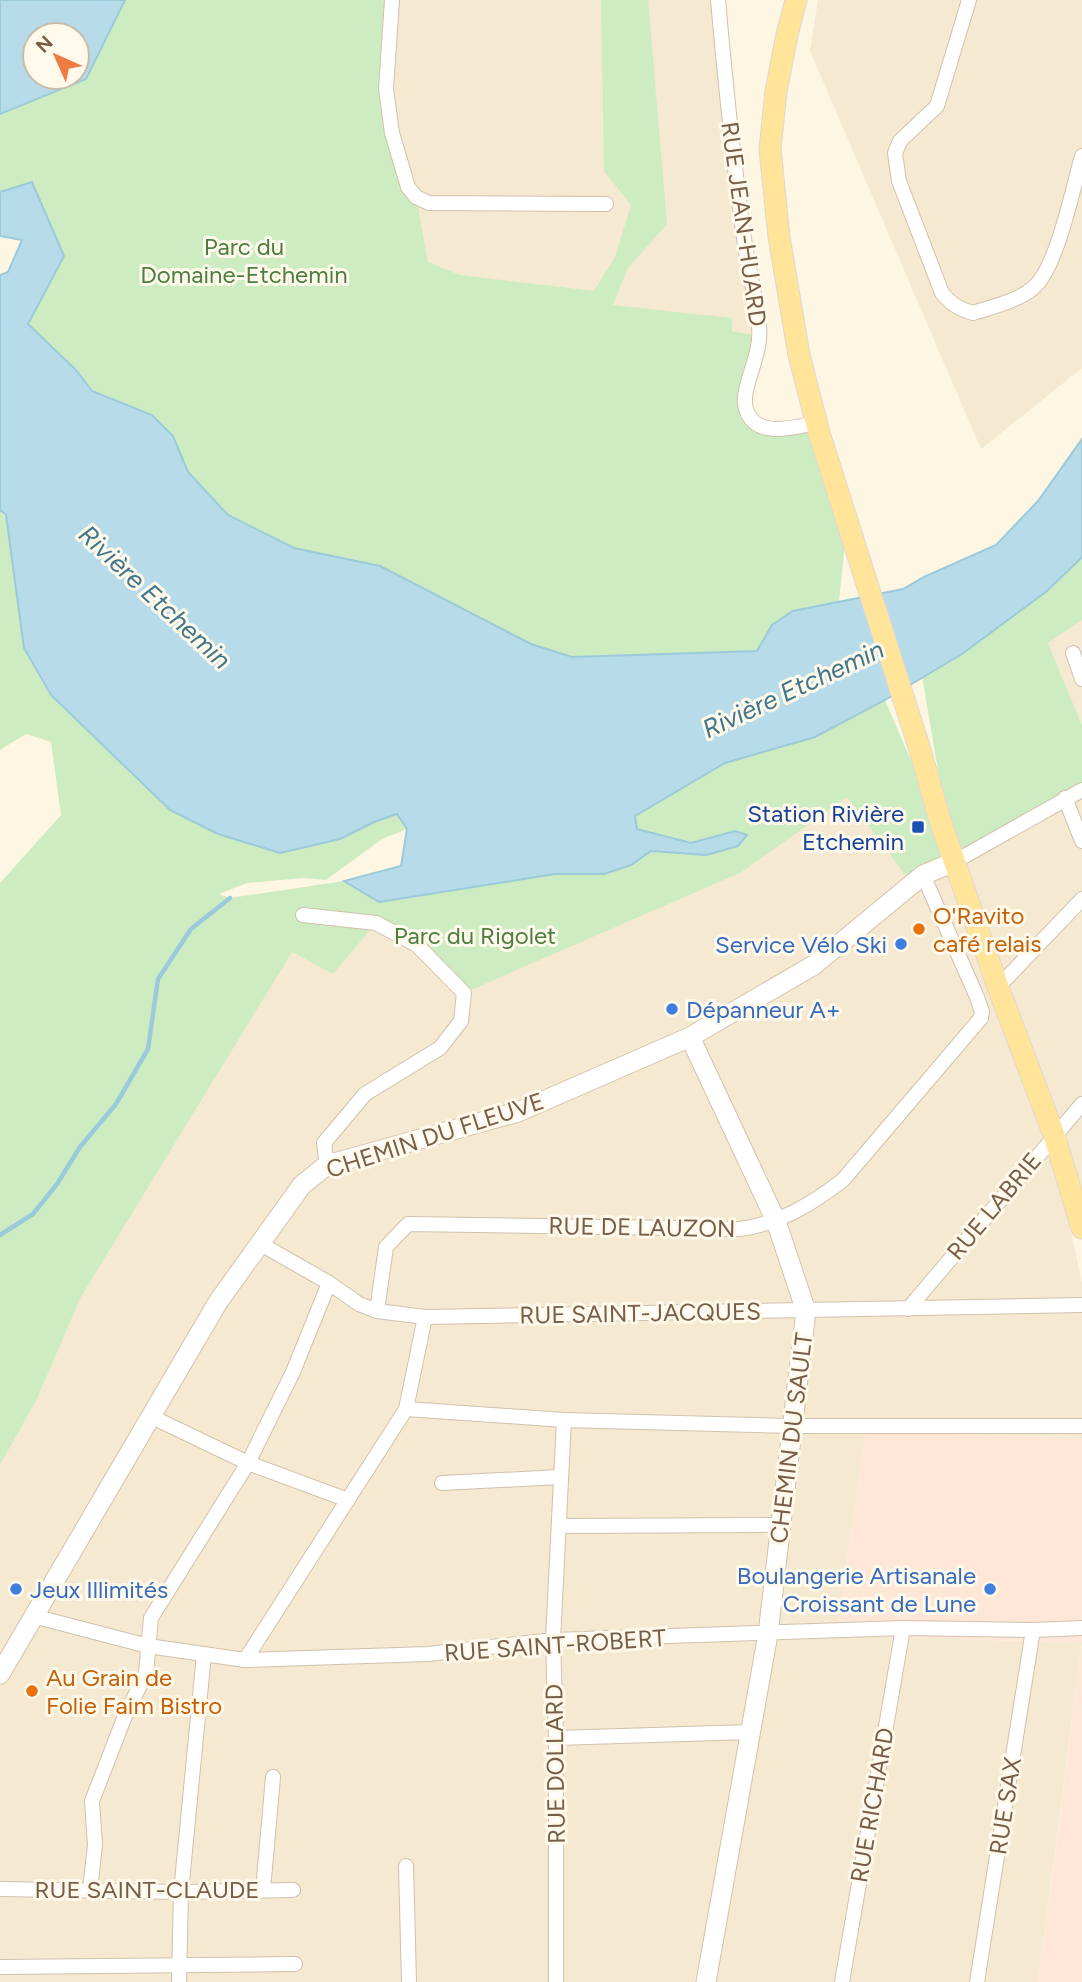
<svg xmlns="http://www.w3.org/2000/svg" width="1082" height="1982" viewBox="0 0 1082 1982" font-family="Figtree,sans-serif">
<style>
.residential{fill:#f5e9d1}
.commercial{fill:#fee7d7}
.green{fill:#ceecc1}
.water{fill:#b7dbe8;stroke:#9ccada;stroke-width:2;fill-rule:evenodd}
.lines{fill:none;stroke-linecap:round;stroke-linejoin:round}
.stream{stroke:#9ccada;stroke-width:4.5}
.street-casing{stroke:#d1c1ac;stroke-width:16}
.secondary-casing{stroke:#d5c1a9;stroke-width:21}
.primary-casing{stroke:#ded8d3;stroke-width:23}
.street{stroke:#fff;stroke-width:14}
.secondary{stroke:#fff;stroke-width:19}
.primary{stroke:#ffe499;stroke-width:21}
.transit-dot{fill:#1a4fb4;stroke:#fff9eb;stroke-width:2.5}
.food-dot{fill:#e8710a;stroke:#fff9eb;stroke-width:2.5}
.shop-dot{fill:#3f7fe0;stroke:#fff9eb;stroke-width:2.5}
.labels{text-anchor:middle;dominant-baseline:central;stroke-width:6;stroke-linejoin:round;paint-order:stroke}
.street-label{font-size:24px;fill:#775e48;stroke:#fff9eb}
.park-label{font-size:24px;fill:#4b7e3f;stroke:#fff9eb}
.transit-label{font-size:24px;fill:#164399;stroke:#fff9eb;text-anchor:end}
.food-label{font-size:24px;fill:#c56008;stroke:#fff9eb;text-anchor:start}
.shop-label{font-size:24px;fill:#366cbe;stroke:#fff9eb;text-anchor:end}
.water-label{font-size:26px;font-style:italic;fill:#40778b;stroke:#fff9eb}
</style>
<rect width="100%" height="100%" fill="#fdf6e3"/>
<!-- residential -->
<g class="residential">
<polygon points="392,0 718,0 761,336 431,282 392,133"/>
<polygon points="818,0 1082,0 1082,368 981,449 810,51"/>
<polygon points="1082,620 1082,725 1048,643"/>
<polygon points="1082,790 1082,1189 1064,1199 1082,1283 1082,1439 866,1430 836,1635 1082,1643 1038,1982 0,1982 0,1465 37,1399 81,1297 292,951 376,923 742,872 848,796"/>
</g>
<!-- commercial -->
<g class="commercial">
<polygon points="866,1430 1082,1439 1082,1643 836,1635"/>
<polygon points="1082,1644 1082,1982 1038,1982 1054,1863"/>
</g>
<!-- green -->
<g class="green">
<polygon points="125,0 392,0 386,89 416,197 428,262 460,275 594,291 615,257 631,205 604,171 601,0 648,0 667,224 628,268 613,305 732,318 732,331 761,336 748,415 783,429 813,414 847,524 839,601 758,651 572,657 531,644 380,566 294,548 228,515 188,472 173,436 152,415 92,391 76,370 28,324 32,182 0,192 0,114 86,79"/>
<polygon points="1082,488 1082,620 1048,643 1082,725 1082,790 912,884 847,797 742,872 464,993 417,945 376,923 333,974 292,952 81,1297 37,1399 0,1465 0,883 61,815 51,742 26,734 0,750 0,510 218,834 280,853 397,814 407,829 382,839 326,880 303,878 247,883 219,894 230,898 344,881 379,902 555,874 604,874 631,865 651,851 706,855 735,831 691,843 636,829 635,816 725,762 815,737 885,700 953,858 922,676"/>
</g>
<!-- water -->
<g class="water">
<path d="M0 0H125L86 79 0 114ZM35 35H77V77H35Z"/>
<polygon points="32,182 64,256 28,324 76,370 92,391 152,415 173,436 188,472 228,515 294,548 380,566 531,644 572,657 757,651 772,625 793,611 903,589 924,577 996,545 1038,501 1082,439 1082,557 1047,591 962,654 885,700 815,737 725,763 635,816 637,829 691,843 735,831 747,835 738,846 706,855 651,851 631,865 604,874 555,874 379,902 344,881 401,866 407,829 397,814 374,822 340,839 280,853 218,834 170,810 51,695 24,648 6,515 0,510 0,275 8,272 22,240 0,236 0,192"/>
</g>
<g class="lines">
<!-- stream -->
<polyline class="stream" points="0,1235 33,1214 57,1184 80,1147 116,1104 148,1049 158,979 191,929 230,898"/>
<!-- street casing -->
<g class="street-casing">
<g id="street">
<polyline points="392,0 386,89 392,133 408,187 416,197 429,203 606,204"/>
<path d="M718 0C725 79 733 159 744 238 748 268 756 297 759 327 763 357 736 393 748 414 760 438 796 427 816 423"/>
<path d="M969 0 937 106 900 141 895 153 899 181 942 293C951 304 959 309 973 313 991 307 1018 301 1033 288 1057 269 1073 187 1082 156"/>
<polyline points="1073,653 1082,679"/>
<polyline points="1065,798 1082,841"/>
<polyline points="954,862 1082,790"/>
<polyline points="303,915 376,923 417,945 464,993 461,1021 440,1048 365,1094 324,1143 327,1165"/>
<polyline points="998,987 1082,899"/>
<polyline points="259,1243 329,1283 359,1304 377,1311 425,1317 1082,1305"/>
<polyline points="908,1309 1082,1104"/>
<path d="M377 1311 386 1247 408 1224 740 1229C779 1224 812 1204 843 1180L981 1018 982 1012 977 997 923 875"/>
<polyline points="406,1409 564,1420 793,1426 1082,1426"/>
<polyline points="150,1416 248,1463 348,1500"/>
<polyline points="442,1483 560,1477"/>
<polyline points="560,1526 781,1525"/>
<polyline points="33,1616 148,1646 245,1660 428,1654 553,1640 903,1628 1033,1630 1082,1628"/>
<polyline points="245,1660 406,1409 425,1317"/>
<polyline points="556,1738 750,1732"/>
<polyline points="406,1866 409,1982"/>
<polyline points="0,1889 181,1892 293,1890"/>
<polyline points="90,1890 95,1845 92,1801 125,1716 146,1673 151,1618 248,1463 293,1372 329,1283"/>
<polyline points="263,1890 273,1777"/>
<polyline points="0,1967 295,1964"/>
<polyline points="179,1982 181,1892 204,1654"/>
<polyline points="556,1982 556,1738 553,1640 564,1420"/>
<polyline points="842,1982 903,1628"/>
<polyline points="977,1982 1033,1630"/>
</g>
</g>
<!-- secondary casing -->
<g class="secondary-casing">
<g id="secondary">
<polyline points="690,1037 776,1221 806,1311 768,1634 706,1982"/>
<polyline points="0,1674 218,1302 302,1185 327,1165 518,1112 690,1037 814,965 923,875 954,862"/>
</g>
</g>
<!-- primary casing -->
<g class="primary-casing">
<polyline id="primary" points="796,0 787,35 776,91 770,149 779,237 799,355 819,433 920,750 940,820 998,987 1054,1135 1082,1228"/>
</g>
<!-- street -->
<use href="#street" class="street"/>
<!-- secondary -->
<use href="#secondary" class="secondary"/>
<!-- primary -->
<use href="#primary" class="primary"/>
</g>
<!-- markers -->
<rect class="transit-dot" x="911" y="820" width="14" height="14" rx="3.5"/>
<g class="food-dot">
<circle cx="919" cy="929" r="7"/>
<circle cx="32" cy="1691" r="7"/>
</g>
<g class="shop-dot">
<circle cx="901" cy="944" r="7"/>
<circle cx="672" cy="1009" r="7"/>
<circle cx="16" cy="1589" r="7"/>
<circle cx="990" cy="1589" r="7"/>
</g>
<g class="labels">
<!-- street labels -->
<g class="street-label">
<text transform="translate(744 224) rotate(82)">RUE JEAN-HUARD</text>
<text transform="translate(435 1135) rotate(-18)">CHEMIN DU FLEUVE</text>
<text transform="translate(994 1206) rotate(-50)">RUE LABRIE</text>
<text transform="translate(642 1227) rotate(1)">RUE DE LAUZON</text>
<text transform="translate(640 1313) rotate(-1)">RUE SAINT-JACQUES</text>
<text transform="translate(791 1438) rotate(-83)">CHEMIN DU SAULT</text>
<text transform="translate(555 1645) rotate(-4)">RUE SAINT-ROBERT</text>
<text transform="translate(555 1764) rotate(-91)">RUE DOLLARD</text>
<text transform="translate(872 1805) rotate(-80)">RUE RICHARD</text>
<text transform="translate(1005 1806) rotate(-81)">RUE SAX</text>
<text x="147" y="1889">RUE SAINT-CLAUDE</text>
</g>
<!-- park labels -->
<g class="park-label">
<text x="244" y="246">Parc du<tspan x="244" dy="28">Domaine-Etchemin</tspan></text>
<text x="475" y="935">Parc du Rigolet</text>
</g>
<!-- transit labels -->
<g class="transit-label">
<text x="904" y="813">Station Rivière<tspan x="904" dy="28">Etchemin</tspan></text>
</g>
<!-- food labels -->
<g class="food-label">
<text x="933" y="915">O'Ravito<tspan x="933" dy="28">café relais</tspan></text>
<text x="46" y="1677">Au Grain de<tspan x="46" dy="28">Folie Faim Bistro</tspan></text>
</g>
<!-- shop labels -->
<g class="shop-label">
<text x="887" y="944">Service Vélo Ski</text>
<text x="686" y="1009" text-anchor="start">Dépanneur A+</text>
<text x="976" y="1575">Boulangerie Artisanale<tspan x="976" dy="28">Croissant de Lune</tspan></text>
<text x="30" y="1589" text-anchor="start">Jeux Illimités</text>
</g>
<!-- water labels -->
<g class="water-label">
<text transform="translate(155 597) rotate(43)">Rivière Etchemin</text>
<text transform="translate(793 689) rotate(-25)">Rivière Etchemin</text>
</g>
</g>
<!-- north arrow -->
<g transform="translate(56 56) rotate(315)"><circle r="33" fill="#fff9eb" stroke="#c9bbaa" stroke-width="2"/>
<path d="M0-5L12 26L0 18L-12 26Z" fill="#ee7b42"/>
<text y="-10" font-size="19" font-weight="bold" text-anchor="middle" fill="#775e48">N</text>
</g>
</svg>
